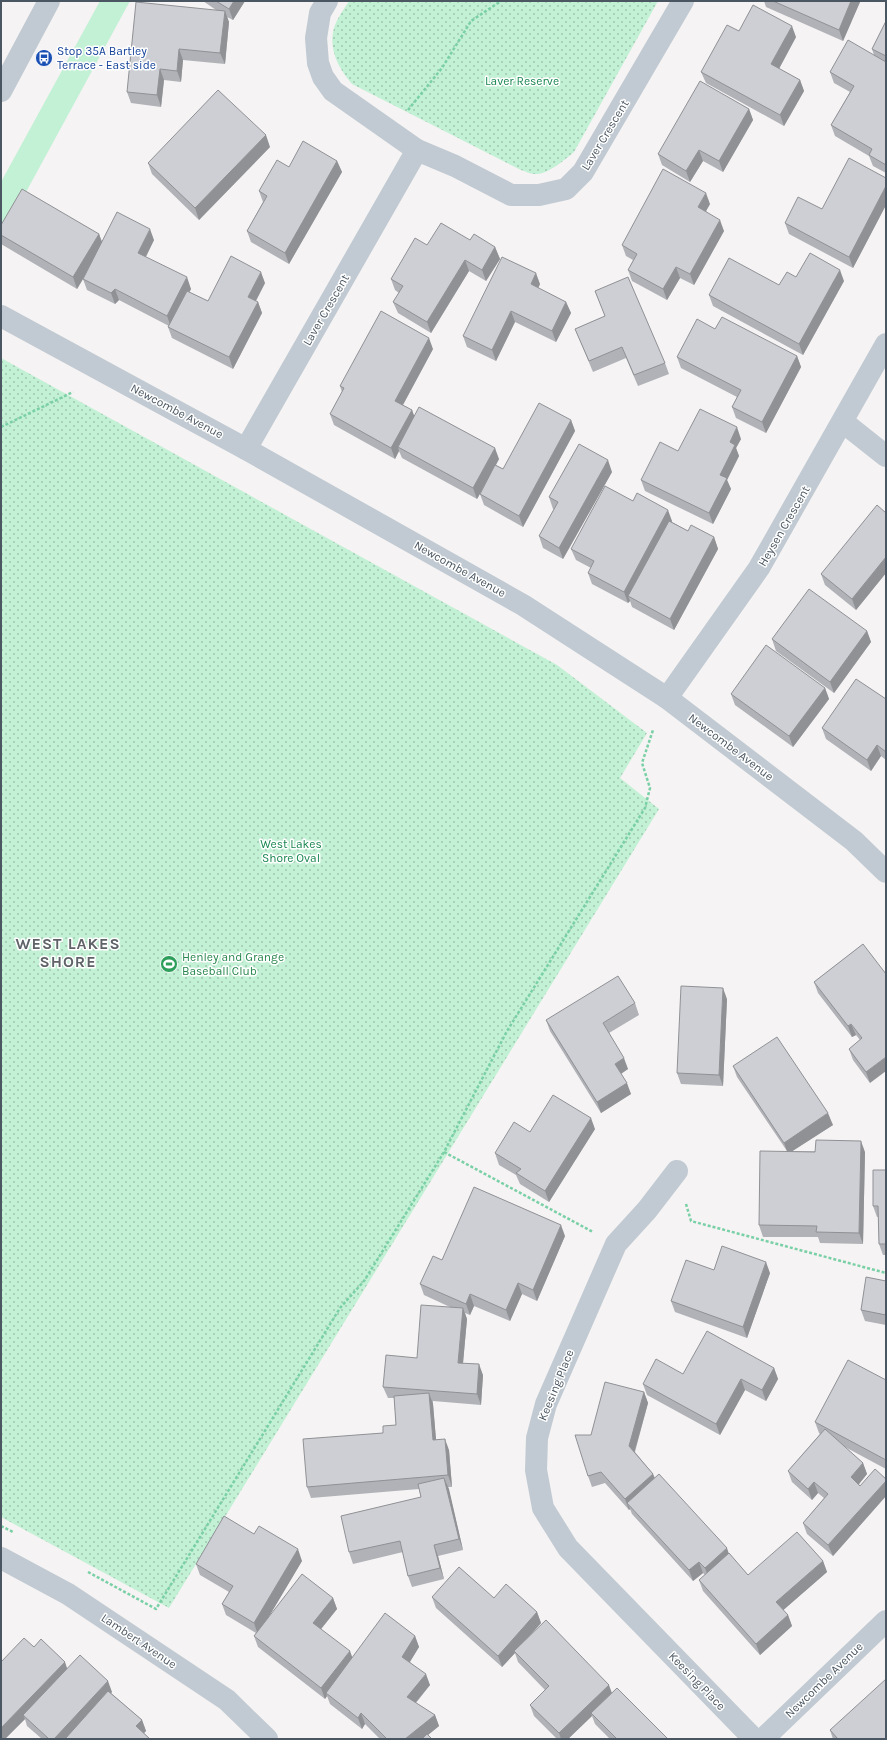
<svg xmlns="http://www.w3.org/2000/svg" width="887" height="1740" viewBox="0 0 887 1740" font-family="Karla,sans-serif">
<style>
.green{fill:#c3f1d5}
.park{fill:url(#park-dots)}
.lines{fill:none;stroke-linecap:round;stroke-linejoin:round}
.path{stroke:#7ad0a6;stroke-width:2.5;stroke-dasharray:3 2;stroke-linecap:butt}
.minor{stroke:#c1cad2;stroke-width:22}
.tertiary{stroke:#c1cad2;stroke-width:22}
.wall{fill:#b0b2b7}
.shaded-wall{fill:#909195}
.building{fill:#cdcfd5;stroke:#909195}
.labels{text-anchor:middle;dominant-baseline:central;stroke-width:3;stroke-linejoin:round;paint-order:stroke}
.transit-label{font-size:12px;fill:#164399;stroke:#fff;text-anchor:start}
.park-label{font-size:12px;fill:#17864f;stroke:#fff}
.street-label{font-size:12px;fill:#4a5661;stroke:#fff}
.leisure-label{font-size:12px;fill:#27864d;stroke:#fff;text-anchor:start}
.district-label{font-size:16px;font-weight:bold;letter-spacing:1px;fill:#5f6368;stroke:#fff}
</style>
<defs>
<pattern id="park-dots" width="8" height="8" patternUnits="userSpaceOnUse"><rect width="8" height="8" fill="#c3f1d5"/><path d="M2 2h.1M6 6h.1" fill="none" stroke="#a0c6b0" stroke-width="1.8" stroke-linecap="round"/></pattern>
</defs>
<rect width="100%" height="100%" fill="#f5f3f3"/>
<!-- green -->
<polygon class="green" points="100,1 130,1 1,238 1,182"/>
<!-- park -->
<g class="park">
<path d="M349 1H658L574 152C564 160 548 175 534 174 530 174 525 171 521 170L352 84C338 68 327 47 335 25 338 17 344 9 349 1Z"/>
<polygon points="1,358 557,665 647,733 620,778 659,809 169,1608 1,1517"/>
</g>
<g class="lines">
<!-- path -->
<g class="path">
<polyline points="408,110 442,68 471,21 501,1"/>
<polyline points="1,427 73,392"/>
<polyline points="444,1152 593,1232"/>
<polyline points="686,1204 691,1221 886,1273"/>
<polyline points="1,1526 13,1532"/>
<polyline points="88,1572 156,1609 340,1308 364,1281 444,1152 507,1031 645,808 650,788 642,763 653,730"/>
</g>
<!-- minor -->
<g class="minor">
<polyline points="327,1 320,13 316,38 318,63 323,77 333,91 417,150 455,166 511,195 539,195 566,189 583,172 683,1"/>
<polyline points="1,316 246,449 523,605 667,698 854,841 886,872"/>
<polyline points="843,422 886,456"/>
<polyline points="246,449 417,150"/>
<polyline points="667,698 759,568 886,344"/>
<polyline points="677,1171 647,1210 616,1244 546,1404 537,1438 536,1470 543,1508 568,1548 754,1739"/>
<polyline points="1,1558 68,1594 227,1700 267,1739"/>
<polyline points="763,1739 886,1621"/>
</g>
<!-- tertiary -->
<polyline class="tertiary" points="1,91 49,1"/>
</g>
<!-- wall -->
<g class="wall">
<polygon points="203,1 245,1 233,20 227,17 229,22 225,64 183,60 181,82 164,80 161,107 131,103 127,92 216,10"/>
<polygon points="764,1 860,1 860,2 843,41 766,7"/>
<polygon points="886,21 886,173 873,166 869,156 835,136 831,125 850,92 834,83 830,72 874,55 872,49"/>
<polygon points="739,31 796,37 779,69 800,80 804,91 784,126 706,83 701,72"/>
<polygon points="749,109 753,120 723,172 703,161 690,182 662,165 658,154"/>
<polygon points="270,147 199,220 152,174 148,163"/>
<polygon points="337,161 342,172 289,264 251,242 247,231 263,202 259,191 289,167"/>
<polygon points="886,178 886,205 853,268 789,234 785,223 822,209"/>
<polygon points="710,204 706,211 724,231 694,285 680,278 667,300 632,281 628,270 633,260 626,256 622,245"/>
<polygon points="1,225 99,234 102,242 154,240 146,257 191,289 189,292 208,301 265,283 256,301 258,302 262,313 233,369 172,338 168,327 169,326 119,300 115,304 87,290 83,279 86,274 77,289 1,244"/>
<polygon points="470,240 495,247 500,259 486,281 469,271 431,333 398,313 393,302 399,293 395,290 391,279"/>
<polygon points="796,277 844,281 803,355 713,306 709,295 779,285"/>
<polygon points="540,284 538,288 566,302 571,313 556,342 515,322 496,361 467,347 463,336"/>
<polygon points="595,291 665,363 669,374 638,386 626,358 593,372 575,329 605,316"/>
<polygon points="715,329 797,356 801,367 766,433 736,418 732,407 737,397 681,368 677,357"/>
<polygon points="433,349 403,405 412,410 414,416 499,459 496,465 503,469 571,420 575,431 523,527 484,505 480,494 477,499 402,458 399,451 395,459 334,425 330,414 342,392 340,386"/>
<polygon points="741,439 736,448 739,456 727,480 731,489 713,524 645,491 641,480 678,451"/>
<polygon points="612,472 563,559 543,548 539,536 554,509 553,509 549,497"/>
<polygon points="633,501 672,521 672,522 688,531 714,537 718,549 674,630 632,607 630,601 628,603 592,584 588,573 591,568 576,560 571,549"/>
<polygon points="886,513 886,573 856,610 825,585 821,574"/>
<polygon points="867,631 871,642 834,693 776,651 772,639"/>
<polygon points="825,688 829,699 793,747 735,705 731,694"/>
<polygon points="886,699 886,760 881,756 871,771 826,739 822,728"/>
<polygon points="863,944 870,1083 853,1060 849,1049 860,1040 856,1035 852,1037 818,993 814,982"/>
<polygon points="727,999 723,1086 681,1084 677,1073"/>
<polygon points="635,1003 639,1015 609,1033 628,1069 621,1074 631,1094 601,1113 550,1031 546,1020"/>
<polygon points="733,1066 833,1125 792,1151 865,1152 863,1244 820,1243 818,1237 763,1237 759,1225 787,1151 737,1077"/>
<polygon points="595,1129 549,1202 520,1184 516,1175 499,1165 495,1153 530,1132"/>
<polygon points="886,1170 886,1255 883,1255 879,1244 878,1217 877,1217 873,1206"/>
<polygon points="565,1236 537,1301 522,1294 510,1321 474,1306 470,1315 465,1313 467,1319 463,1363 483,1375 481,1405 433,1401 433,1404 436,1440 449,1450 452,1487 448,1487 463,1550 438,1556 444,1579 412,1587 408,1576 403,1552 353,1564 349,1552 421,1497 419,1489 311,1498 307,1487 383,1433 396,1425 394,1398 388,1398 383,1387 417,1358 450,1307 424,1295 420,1284 442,1260"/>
<polygon points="714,1270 770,1273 747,1338 675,1312 671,1301"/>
<polygon points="886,1281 886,1325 865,1321 861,1310"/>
<polygon points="774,1368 778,1379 766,1401 745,1390 720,1435 647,1395 643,1384 683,1374"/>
<polygon points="886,1380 886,1469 845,1447 863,1463 867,1474 859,1484 860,1486 886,1479 886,1496 833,1556 807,1534 803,1523 824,1498 818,1493 812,1500 792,1482 788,1471 820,1434 819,1433 815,1422"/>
<polygon points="644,1392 648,1403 635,1452 653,1474 655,1478 729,1554 748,1575 823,1561 827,1572 783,1610 788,1615 792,1626 760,1655 703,1591 699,1580 705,1575 703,1573 693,1581 632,1514 630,1509 629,1510 605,1483 592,1487 588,1476 591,1435"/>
<polygon points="254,1534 302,1561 268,1618 333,1598 337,1609 321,1629 352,1658 415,1636 419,1647 410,1662 430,1685 416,1703 435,1715 439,1726 428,1735 432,1739 380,1739 365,1724 362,1729 330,1704 327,1696 325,1699 258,1647 254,1636 256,1633 226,1615 222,1604 229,1592 200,1575 196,1564"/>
<polygon points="432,1597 494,1598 537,1612 541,1623 529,1637 612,1693 668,1739 610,1739 595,1724 592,1716 568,1739 557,1739 534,1716 530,1705 545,1690 518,1662 515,1653 502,1667 436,1608"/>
<polygon points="34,1647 67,1668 112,1692 111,1693 142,1720 146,1731 144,1733 150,1739 42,1739 27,1726 25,1719 5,1739 1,1739"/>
<polygon points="830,1730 886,1739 833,1739"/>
</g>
<!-- shaded-wall -->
<g class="shaded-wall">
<polygon points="234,1 245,1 233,20 229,9"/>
<polygon points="851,1 860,1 860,2 843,41 839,30"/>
<polygon points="225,11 229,22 225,64 220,53"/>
<polygon points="792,26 796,37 775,76 771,64"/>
<polygon points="179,49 183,60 181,82 177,71"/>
<polygon points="160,69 164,80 161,107 157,95"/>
<polygon points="800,80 804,91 784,126 780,115"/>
<polygon points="749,109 753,120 723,172 719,161"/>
<polygon points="266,135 270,147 199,220 195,208"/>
<polygon points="699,150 703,161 690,182 686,171"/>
<polygon points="337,161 342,172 289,264 285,253"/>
<polygon points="886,186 886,205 853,268 849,257"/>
<polygon points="706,193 710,204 702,218 698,207"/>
<polygon points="720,220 724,231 694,285 690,274"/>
<polygon points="150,229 154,240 142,264 138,253"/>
<polygon points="99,234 103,245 77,289 73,277"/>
<polygon points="495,247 500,259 486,281 482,270"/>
<polygon points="465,260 469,271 431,333 427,322"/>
<polygon points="676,267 680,278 667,300 663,289"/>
<polygon points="840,270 844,281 803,355 799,344"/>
<polygon points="261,272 265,283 252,308 248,297"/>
<polygon points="536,273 540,284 535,295 531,284"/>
<polygon points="187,277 191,289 171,327 167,316"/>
<polygon points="115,289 119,300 115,304 111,293"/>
<polygon points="258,302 262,313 233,369 229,357"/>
<polygon points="566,302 571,313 556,342 552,331"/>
<polygon points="511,311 515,322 496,361 492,350"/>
<polygon points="429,338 433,349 399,412 395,401"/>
<polygon points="797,356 801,367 766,433 762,422"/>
<polygon points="412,410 416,421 398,447 399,451 395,459 391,448"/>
<polygon points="571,420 575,431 523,527 519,516"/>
<polygon points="737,427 741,439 736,448 739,456 727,480 731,489 713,524 709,513 730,442"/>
<polygon points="495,448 499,459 477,499 473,488"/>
<polygon points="608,460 612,472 563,559 559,548"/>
<polygon points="668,510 672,521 631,598 628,596 630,601 628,603 624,592"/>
<polygon points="714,537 718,549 674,630 670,619"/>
<polygon points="886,557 886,573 856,610 852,599"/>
<polygon points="867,631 871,642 834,693 830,682"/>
<polygon points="825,688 829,699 793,747 789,736"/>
<polygon points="877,745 881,756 871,771 867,760"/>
<polygon points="723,988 727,999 723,1086 719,1075"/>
<polygon points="851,1024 856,1035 852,1037 848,1026"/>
<polygon points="886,1057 886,1071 870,1083 866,1072"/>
<polygon points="624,1058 628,1069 619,1075 615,1064"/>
<polygon points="627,1083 631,1094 601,1113 597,1102"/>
<polygon points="828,1113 833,1125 788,1154 784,1143"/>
<polygon points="591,1118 595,1129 549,1202 545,1191"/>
<polygon points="861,1141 865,1152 863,1244 859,1233"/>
<polygon points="561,1225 565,1236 537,1301 533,1290"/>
<polygon points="766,1262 770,1273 747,1338 743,1327"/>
<polygon points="518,1283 522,1294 510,1321 506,1310"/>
<polygon points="470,1294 474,1306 470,1315 466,1304"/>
<polygon points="463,1308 467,1319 462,1374 458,1363"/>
<polygon points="479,1364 483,1375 481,1405 477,1394"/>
<polygon points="774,1368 778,1379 766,1401 762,1390"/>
<polygon points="741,1379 745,1390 720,1435 716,1424"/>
<polygon points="644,1392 648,1403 633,1457 629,1446"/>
<polygon points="429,1393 433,1404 437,1451 433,1440"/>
<polygon points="445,1439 449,1450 452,1487 448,1475"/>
<polygon points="863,1463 867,1474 855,1489 851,1477"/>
<polygon points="653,1474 657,1485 627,1503 630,1509 629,1510 625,1499"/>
<polygon points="444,1478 449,1489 463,1550 459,1539"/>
<polygon points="886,1481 886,1496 833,1556 828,1545"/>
<polygon points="814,1482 818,1493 812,1500 808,1489"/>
<polygon points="434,1545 438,1556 444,1579 440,1568"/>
<polygon points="727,1548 731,1560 709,1579 705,1568"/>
<polygon points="298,1549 302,1561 258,1635 254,1623"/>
<polygon points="823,1561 827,1572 780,1613 776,1602"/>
<polygon points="699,1562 703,1573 693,1581 689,1570"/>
<polygon points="333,1598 337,1609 317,1634 313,1623"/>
<polygon points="537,1612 541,1623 515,1652 514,1651 515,1653 502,1667 498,1656"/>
<polygon points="788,1615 792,1626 760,1655 756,1644"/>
<polygon points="415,1636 419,1647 406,1668 402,1657"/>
<polygon points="350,1651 354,1662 326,1693 327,1696 325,1699 321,1688"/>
<polygon points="65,1662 69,1674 23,1715 25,1719 5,1739 1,1739 1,1728"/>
<polygon points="426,1674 430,1685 411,1708 407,1697"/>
<polygon points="108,1681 112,1692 68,1739 54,1739"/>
<polygon points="609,1685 613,1696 591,1713 592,1716 568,1739 561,1739 559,1733"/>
<polygon points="361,1713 365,1724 362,1729 358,1718"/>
<polygon points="435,1715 439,1726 423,1739 405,1739"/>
<polygon points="142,1720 146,1731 140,1737 136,1726"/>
</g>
<!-- building -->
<g class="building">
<polygon points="216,1 234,1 229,9"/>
<polygon points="773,1 851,1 839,30"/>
<polygon points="136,2 225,11 220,53 179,49 177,71 160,69 157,95 127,92"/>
<polygon points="753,5 792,26 771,64 800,80 780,115 701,72 727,25 739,31"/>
<polygon points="886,21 886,56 872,49"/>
<polygon points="848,40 886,62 886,165 869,155 872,149 831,125 854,86 830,72"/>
<polygon points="700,81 749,109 719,161 699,150 686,171 658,154"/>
<polygon points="218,90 266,135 195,208 148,163"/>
<polygon points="303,141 337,161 285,253 247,231 267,196 259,191 277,160 289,167"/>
<polygon points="849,158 886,178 886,186 849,257 785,223 798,197 822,209"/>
<polygon points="663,169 706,193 698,207 720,220 690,274 676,267 663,289 628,270 637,254 622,245"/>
<polygon points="22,189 99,234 73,277 1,235 1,225"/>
<polygon points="117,212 150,229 138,253 187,277 167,316 115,289 111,293 83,279"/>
<polygon points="441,223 470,240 474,234 495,247 482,270 465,260 427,322 393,302 403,286 391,279 415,238 427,245"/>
<polygon points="810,253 840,270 799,344 709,295 729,258 779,285 787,272 796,277"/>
<polygon points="231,256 261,272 248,297 258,302 229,357 168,327 187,291 208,301"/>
<polygon points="502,257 536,273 531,284 566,302 552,331 511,311 492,350 463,336"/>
<polygon points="628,277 665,363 634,375 622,347 589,361 575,329 605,316 595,291"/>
<polygon points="381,311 429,338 395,401 412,410 391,448 330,414 344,388 340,386"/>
<polygon points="722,317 797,356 762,422 732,407 741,390 677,357 697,319 715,329"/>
<polygon points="539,403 571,420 519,516 480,494 495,465 503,469"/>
<polygon points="419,407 495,448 473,488 398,447"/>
<polygon points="700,409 737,427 730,442 735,445 720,475 727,478 709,513 641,480 660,442 678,451"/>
<polygon points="579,444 608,460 559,548 539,536 558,502 549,497"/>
<polygon points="605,486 633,501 637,493 668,510 624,592 588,573 594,561 571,549"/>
<polygon points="877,505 886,513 886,557 852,599 821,574"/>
<polygon points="669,521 688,531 691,525 714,537 670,619 628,596"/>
<polygon points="809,589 867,631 830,682 772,639"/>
<polygon points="766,645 825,688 789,736 731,694"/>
<polygon points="856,679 886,699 886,752 877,745 867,760 822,728"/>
<polygon points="863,944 886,974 886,1057 866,1072 849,1049 862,1038 851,1024 848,1026 814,982"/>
<polygon points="618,976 635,1003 603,1023 624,1058 615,1064 627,1083 597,1102 546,1020"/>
<polygon points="681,986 723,988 719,1075 677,1073"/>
<polygon points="777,1037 828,1113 784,1143 733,1066"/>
<polygon points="553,1095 591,1118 545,1191 516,1173 521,1169 495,1153 514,1122 530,1132"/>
<polygon points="816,1140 861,1141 859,1233 816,1232 817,1226 759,1225 760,1151 815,1152"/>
<polygon points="873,1170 886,1170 886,1244 879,1244 878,1206 873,1206"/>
<polygon points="474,1187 561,1225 533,1290 518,1283 506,1310 470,1294 466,1304 420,1284 433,1256 442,1260"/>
<polygon points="722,1246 766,1262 743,1327 671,1301 686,1260 714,1270"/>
<polygon points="866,1277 886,1281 886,1315 861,1310"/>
<polygon points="421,1305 463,1308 458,1363 479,1364 477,1394 383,1387 386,1355 417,1358"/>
<polygon points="707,1331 774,1368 762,1390 741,1379 716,1424 643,1384 656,1359 683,1374"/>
<polygon points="848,1360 886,1380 886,1460 815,1422"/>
<polygon points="605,1382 644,1392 629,1446 653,1474 625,1499 601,1472 588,1476 575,1435 591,1435"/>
<polygon points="429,1393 433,1440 445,1439 448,1475 307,1487 303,1439 383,1433 383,1426 396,1425 394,1396"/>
<polygon points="825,1429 863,1463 851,1477 860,1486 875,1469 886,1479 886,1481 828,1545 803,1523 828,1494 814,1482 808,1489 788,1471"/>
<polygon points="659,1474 727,1548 705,1568 699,1562 689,1570 627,1503"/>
<polygon points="444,1478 459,1539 434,1545 440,1568 408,1576 400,1541 349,1552 341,1516 421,1497 418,1484"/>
<polygon points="224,1516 254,1534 259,1526 298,1549 254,1623 222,1604 233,1586 196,1564"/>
<polygon points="797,1532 823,1561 776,1602 788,1615 756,1644 699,1580 729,1553 748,1575"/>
<polygon points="459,1567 494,1598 506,1584 537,1612 498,1656 432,1597"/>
<polygon points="302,1574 333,1598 313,1623 350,1651 321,1688 254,1636"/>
<polygon points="385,1613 415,1636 402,1657 426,1674 407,1697 435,1715 405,1739 387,1739 361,1713 358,1718 326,1693"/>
<polygon points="546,1620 609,1685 559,1733 530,1705 549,1686 514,1651"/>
<polygon points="24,1638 34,1647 41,1639 65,1662 1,1728 1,1662"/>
<polygon points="80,1655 108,1681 54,1739 49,1739 23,1715"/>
<polygon points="886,1679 886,1739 838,1739 830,1730"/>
<polygon points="617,1688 668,1739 617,1739 591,1713"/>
<polygon points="108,1691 142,1720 136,1726 150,1739 65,1739"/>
<polygon points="427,1734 432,1739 422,1739"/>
</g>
<!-- icons -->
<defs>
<g id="bus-disc" transform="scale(0.9)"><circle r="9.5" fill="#1a4fb4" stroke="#fff"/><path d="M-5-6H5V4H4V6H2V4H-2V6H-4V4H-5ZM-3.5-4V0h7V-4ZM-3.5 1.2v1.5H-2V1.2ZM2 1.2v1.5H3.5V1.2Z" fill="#fff"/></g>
<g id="stadium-disc" transform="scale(0.9)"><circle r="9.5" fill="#2e9e5b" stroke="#fff"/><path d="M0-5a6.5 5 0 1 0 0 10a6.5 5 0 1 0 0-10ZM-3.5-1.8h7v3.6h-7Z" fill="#fff"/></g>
</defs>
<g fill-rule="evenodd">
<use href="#bus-disc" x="44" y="58"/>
<use href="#stadium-disc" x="169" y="964"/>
</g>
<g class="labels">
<!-- transit labels -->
<g class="transit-label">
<text x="57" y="51">Stop 35A Bartley<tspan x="57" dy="14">Terrace - East side</tspan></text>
</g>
<!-- park labels -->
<g class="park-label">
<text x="522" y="81">Laver Reserve</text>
<text x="291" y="844">West Lakes<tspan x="291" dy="14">Shore Oval</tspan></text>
</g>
<!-- street labels -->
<g class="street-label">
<text transform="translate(605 135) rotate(-59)">Laver Crescent</text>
<text transform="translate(326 310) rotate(-60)">Laver Crescent</text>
<text transform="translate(177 411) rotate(28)">Newcombe Avenue</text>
<text transform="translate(784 526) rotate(-60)">Heysen Crescent</text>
<text transform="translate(460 569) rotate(29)">Newcombe Avenue</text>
<text transform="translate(731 747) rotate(37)">Newcombe Avenue</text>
<text transform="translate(556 1385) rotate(-68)">Keesing Place</text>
<text transform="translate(139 1641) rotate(34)">Lambert Avenue</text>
<text transform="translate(824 1680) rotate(-44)">Newcombe Avenue</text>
<text transform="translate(697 1681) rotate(46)">Keesing Place</text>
</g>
<!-- leisure labels -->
<g class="leisure-label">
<text x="182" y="957">Henley and Grange<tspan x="182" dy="14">Baseball Club</tspan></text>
</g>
<!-- district labels -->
<g class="district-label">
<text x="68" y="943">WEST LAKES<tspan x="68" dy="18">SHORE</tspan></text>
</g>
</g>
<!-- border -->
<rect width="887" height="1740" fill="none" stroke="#4a5661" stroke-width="4"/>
</svg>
